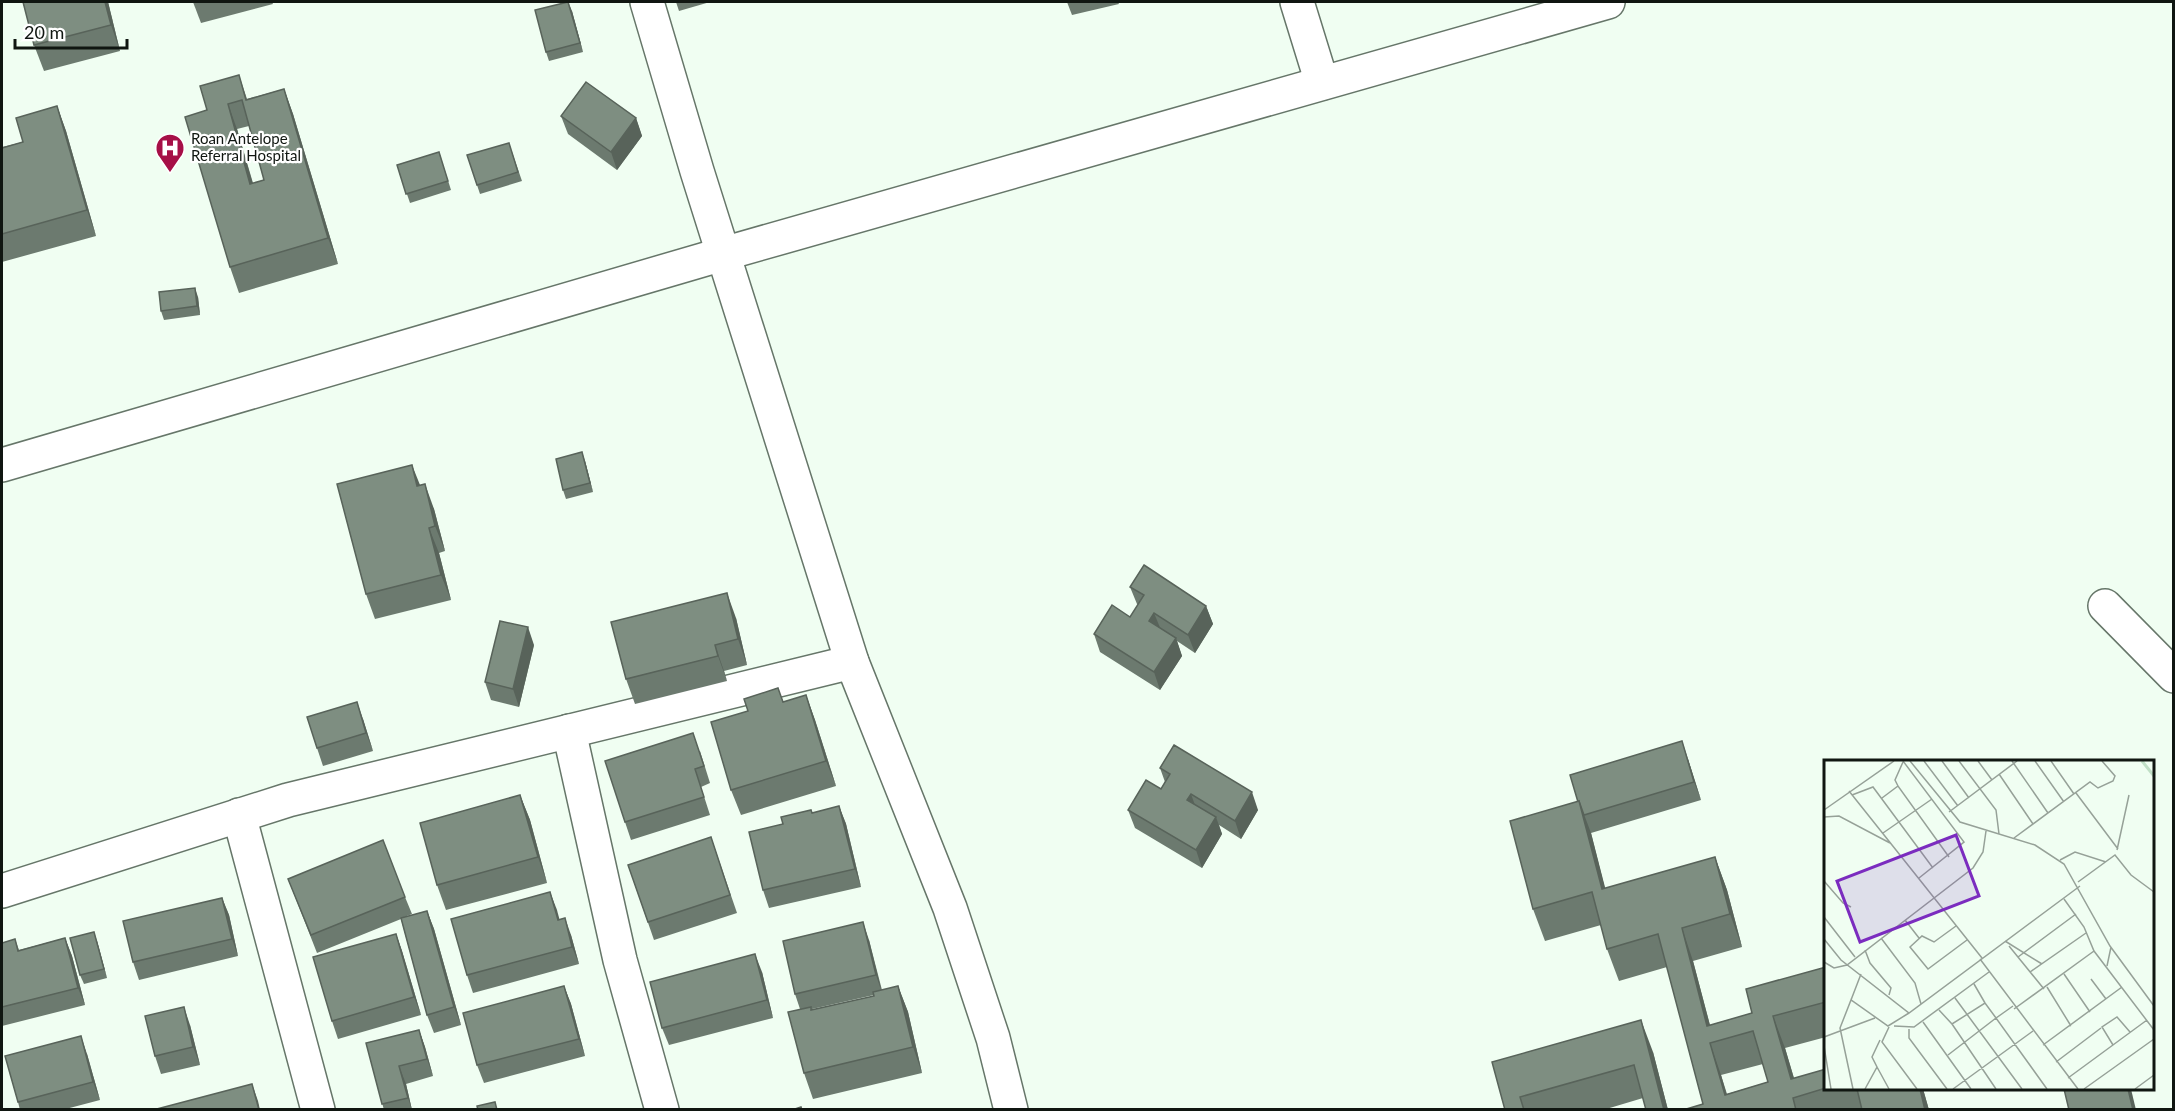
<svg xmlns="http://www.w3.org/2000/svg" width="2175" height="1111" viewBox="0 0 2175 1111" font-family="Lato,sans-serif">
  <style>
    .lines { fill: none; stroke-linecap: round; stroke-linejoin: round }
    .minor-casing { stroke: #667669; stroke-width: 36 }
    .minor { stroke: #fff; stroke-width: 33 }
    .wall { fill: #6c7a6f; fill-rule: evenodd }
    .shaded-wall { fill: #58635a }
    .building { fill: #7e8e81; stroke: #58635a; stroke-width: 1.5; fill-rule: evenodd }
    .labels { text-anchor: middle; stroke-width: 4.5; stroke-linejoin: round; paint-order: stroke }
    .poi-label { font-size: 15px; fill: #101611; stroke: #fff; text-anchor: start }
    .inset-river { fill: none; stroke: #c0dfc6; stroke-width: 3 }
    .inset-road { fill: none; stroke: #96a198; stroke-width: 1.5 }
    .view { fill: #7b2cbf; fill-opacity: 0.15; stroke: #7b2cbf; stroke-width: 3 }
    .inset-edge { fill: none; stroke: #101611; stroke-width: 3 }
  </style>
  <rect width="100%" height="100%" fill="#f0fef2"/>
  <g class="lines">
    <g class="minor-casing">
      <g id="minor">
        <path d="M 647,2 L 697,171 L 852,662 L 950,908 L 993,1038 L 1011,1110"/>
        <path d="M 1297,2 L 1322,83"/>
        <path d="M 2,465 L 723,254 L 1608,2"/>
        <path d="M 2105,606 L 2174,676"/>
        <path d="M 569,731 L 620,960 L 662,1110"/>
        <path d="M 239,815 L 318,1110"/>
        <path d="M 2,891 L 288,800 L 852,662"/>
      </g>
    </g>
    <use href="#minor" class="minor"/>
  </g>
  <g class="wall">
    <path d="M 108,2 L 120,51 L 44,71 L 34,45 Z"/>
    <path d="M 193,2 L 272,2 L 273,4 L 201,23 Z"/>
    <path d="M 676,2 L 710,2 L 679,11 Z"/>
    <path d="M 1067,2 L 1118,2 L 1119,4 L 1072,15 Z"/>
    <path d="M 572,11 L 583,52 L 549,61 L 546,52 Z"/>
    <path d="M 239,75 L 247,99 L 284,89 L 293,114 L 338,264 L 239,293 L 230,267 L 207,110 ZM 249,126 L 264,180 L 253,183 L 237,129 Z"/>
    <path d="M 57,106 L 66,131 L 96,236 L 2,262 L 2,146 L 2,147 L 23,142 Z"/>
    <path d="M 561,116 L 636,118 L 642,136 L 617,170 L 568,134 Z"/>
    <path d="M 439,152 L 451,190 L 410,203 L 397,165 Z"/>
    <path d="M 512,152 L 522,181 L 480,194 L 467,155 Z"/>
    <path d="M 198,297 L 200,315 L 164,320 L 161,311 Z"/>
    <path d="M 585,461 L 593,492 L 566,499 L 563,490 Z"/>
    <path d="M 420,485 L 434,509 L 445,551 L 439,553 L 451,600 L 375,619 L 366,594 Z"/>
    <path d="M 1130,587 L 1206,606 L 1213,624 L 1195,653 L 1177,641 L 1182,656 L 1160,690 L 1100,652 L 1094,634 L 1130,617 L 1138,605 L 1137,604 Z"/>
    <path d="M 736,618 L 747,665 L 724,671 L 727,681 L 635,704 L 626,679 Z"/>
    <path d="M 534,645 L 519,707 L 491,700 L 485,682 Z"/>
    <path d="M 806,695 L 815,720 L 836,786 L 741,815 L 731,790 L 783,702 Z"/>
    <path d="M 363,719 L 373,751 L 323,766 L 317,748 Z"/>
    <path d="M 700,751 L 710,783 L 701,787 L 710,815 L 631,840 L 625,822 Z"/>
    <path d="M 1688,759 L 1701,800 L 1591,833 L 1605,889 L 1715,857 L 1727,890 L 1742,947 L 1693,961 L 1710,1025 L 1752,1013 L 1826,967 L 1826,1037 L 1785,1048 L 1794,1078 L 1826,1089 L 1923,1089 L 1929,1110 L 1683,1110 L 1703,1104 L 1667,967 L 1619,981 L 1607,949 L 1601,925 L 1545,941 L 1533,909 L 1578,802 ZM 1763,1064 L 1768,1082 L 1727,1094 L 1721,1075 Z"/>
    <path d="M 1160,768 L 1258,810 L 1241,839 L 1219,825 L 1222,834 L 1202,868 L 1135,828 L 1128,810 L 1161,789 L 1165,782 Z"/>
    <path d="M 520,795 L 530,820 L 547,883 L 446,910 L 437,885 Z"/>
    <path d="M 839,806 L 846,824 L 861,887 L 769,908 L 763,890 L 783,824 L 812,813 Z"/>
    <path d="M 711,837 L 737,913 L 654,940 L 628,865 Z"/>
    <path d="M 288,879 L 405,897 L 412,914 L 404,917 L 427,911 L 434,929 L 461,1025 L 434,1033 L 427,1015 L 401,919 L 317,953 Z"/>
    <path d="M 550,892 L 559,919 L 571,935 L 579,964 L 473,993 L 467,975 Z"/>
    <path d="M 222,898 L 229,915 L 238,956 L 139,980 L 133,962 Z"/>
    <path d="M 396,934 L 402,951 L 421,1015 L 338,1039 L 332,1021 Z"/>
    <path d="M 65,938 L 72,956 L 85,1005 L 2,1026 L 2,943 L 15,939 L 19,950 Z"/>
    <path d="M 869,940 L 882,990 L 898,986 L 908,1012 L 922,1073 L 813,1099 L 804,1073 L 800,1009 L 795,994 ZM 874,995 L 874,996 L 812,1010 L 812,1009 Z"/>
    <path d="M 97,941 L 107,978 L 84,984 L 80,975 Z"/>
    <path d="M 762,972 L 773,1018 L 669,1045 L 662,1028 Z"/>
    <path d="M 564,986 L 571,1004 L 585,1056 L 484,1083 L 477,1065 Z"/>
    <path d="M 190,1025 L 200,1065 L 161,1074 L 155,1056 Z"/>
    <path d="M 419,1030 L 425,1047 L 433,1076 L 406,1084 L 412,1110 L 384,1110 L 366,1043 Z"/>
    <path d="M 1653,1052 L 1668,1110 L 1646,1110 L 1643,1098 L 1603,1110 L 1505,1110 L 1492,1062 Z"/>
    <path d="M 87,1054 L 100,1100 L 62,1110 L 20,1110 L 18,1102 Z"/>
  </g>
  <g class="shaded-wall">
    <path d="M 105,2 L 108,2 L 120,51 L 111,25 Z"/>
    <path d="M 568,2 L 572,11 L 583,52 L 580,43 Z"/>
    <path d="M 284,89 L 293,114 L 338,264 L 328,238 Z"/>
    <path d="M 228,104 L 237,129 L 260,209 L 250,184 Z"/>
    <path d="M 57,106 L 66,131 L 96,236 L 87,210 Z"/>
    <path d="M 636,118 L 642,136 L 617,170 L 611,152 Z"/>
    <path d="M 195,288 L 198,297 L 200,315 L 197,306 Z"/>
    <path d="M 582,452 L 585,461 L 593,492 L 590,483 Z"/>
    <path d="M 412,465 L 422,490 L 417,486 Z"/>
    <path d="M 425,484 L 434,509 L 445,551 L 435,526 Z"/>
    <path d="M 429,528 L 439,553 L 451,600 L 441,575 Z"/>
    <path d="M 727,593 L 736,618 L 747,665 L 738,639 Z"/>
    <path d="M 1206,606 L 1213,624 L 1195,653 L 1188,635 Z"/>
    <path d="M 1154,613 L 1161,630 L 1149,621 Z"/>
    <path d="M 528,627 L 534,645 L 519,707 L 513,689 Z"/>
    <path d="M 1176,638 L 1182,656 L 1160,690 L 1154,672 Z"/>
    <path d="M 715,645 L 724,671 L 727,681 L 718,656 Z"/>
    <path d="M 806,695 L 815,720 L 836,786 L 826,761 Z"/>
    <path d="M 357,702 L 363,719 L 373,751 L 366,733 Z"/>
    <path d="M 1682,741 L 1688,759 L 1701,800 L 1694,782 Z"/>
    <path d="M 1252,792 L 1258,810 L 1241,839 L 1235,821 Z"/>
    <path d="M 1191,794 L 1197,811 L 1187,800 Z"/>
    <path d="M 520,795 L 530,820 L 547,883 L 538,857 Z"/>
    <path d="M 1579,801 L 1591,833 L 1614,922 L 1602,889 Z"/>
    <path d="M 839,806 L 846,824 L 861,887 L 855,869 Z"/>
    <path d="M 1216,817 L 1222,834 L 1202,868 L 1196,850 Z"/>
    <path d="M 1715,857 L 1727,890 L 1742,947 L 1730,914 Z"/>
    <path d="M 550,892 L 557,910 L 564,937 L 558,920 Z"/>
    <path d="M 222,898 L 229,915 L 238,956 L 232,939 Z"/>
    <path d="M 427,911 L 434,929 L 461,1025 L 454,1007 Z"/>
    <path d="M 565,918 L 571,935 L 579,964 L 572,947 Z"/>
    <path d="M 863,922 L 869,940 L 882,993 L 876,975 Z"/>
    <path d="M 1682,928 L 1693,961 L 1714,1041 L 1707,1026 Z"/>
    <path d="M 94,932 L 97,941 L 107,978 L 104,969 Z"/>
    <path d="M 396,934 L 402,951 L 421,1015 L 414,997 Z"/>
    <path d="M 65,938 L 72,956 L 85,1005 L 78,988 Z"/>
    <path d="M 755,954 L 762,972 L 773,1018 L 767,1000 Z"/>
    <path d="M 564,986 L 571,1004 L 585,1056 L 579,1039 Z"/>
    <path d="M 898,986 L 908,1012 L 922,1073 L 913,1047 Z"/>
    <path d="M 184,1007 L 190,1025 L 200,1065 L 193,1047 Z"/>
    <path d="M 1773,1016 L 1785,1048 L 1799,1096 L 1791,1079 Z"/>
    <path d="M 1641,1020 L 1653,1052 L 1668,1110 L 1664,1110 Z"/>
    <path d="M 419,1030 L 425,1047 L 433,1076 L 427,1059 Z"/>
    <path d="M 81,1036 L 87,1054 L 100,1100 L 93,1082 Z"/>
    <path d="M 1710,1043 L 1721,1075 L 1731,1110 L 1725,1095 Z"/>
    <path d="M 399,1066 L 406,1084 L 412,1110 L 408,1098 Z"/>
    <path d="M 252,1084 L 258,1101 L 260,1110 L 259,1110 Z"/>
    <path d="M 1920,1089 L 1923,1089 L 1929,1110 L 1925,1110 Z"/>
    <path d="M 2128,1089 L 2131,1089 L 2136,1110 L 2133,1110 Z"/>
  </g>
  <g class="building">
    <path d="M 23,2 L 105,2 L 111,25 L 34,45 Z"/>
    <path d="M 568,2 L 580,43 L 546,52 L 535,10 Z"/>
    <path d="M 239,75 L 246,100 L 284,89 L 328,238 L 230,267 L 185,117 L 207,110 L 200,86 ZM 242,100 L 264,180 L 250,184 L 228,104 Z"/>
    <path d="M 586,82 L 636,118 L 611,152 L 561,116 Z"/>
    <path d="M 57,106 L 87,210 L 2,234 L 2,148 L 23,142 L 16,118 Z"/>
    <path d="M 509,143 L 518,172 L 477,185 L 467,155 Z"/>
    <path d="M 439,152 L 448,181 L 406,194 L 397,165 Z"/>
    <path d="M 195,288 L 197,306 L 161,311 L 159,292 Z"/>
    <path d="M 582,452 L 590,483 L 563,490 L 556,459 Z"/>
    <path d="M 412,465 L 417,486 L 425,484 L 435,526 L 429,528 L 441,575 L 366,594 L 337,484 Z"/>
    <path d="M 1144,565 L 1206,606 L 1188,635 L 1154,613 L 1149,621 L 1176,638 L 1154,672 L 1094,634 L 1112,605 L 1130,617 L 1144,595 L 1130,587 Z"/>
    <path d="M 727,593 L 738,639 L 715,645 L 718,656 L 626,679 L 611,622 Z"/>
    <path d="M 500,621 L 528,627 L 513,689 L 485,682 Z"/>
    <path d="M 778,688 L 783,702 L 806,695 L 826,761 L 731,790 L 711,722 L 748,711 L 744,699 Z"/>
    <path d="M 357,702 L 366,733 L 317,748 L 307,717 Z"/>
    <path d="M 693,733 L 704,766 L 695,769 L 704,797 L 625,822 L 605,761 Z"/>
    <path d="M 1682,741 L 1694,782 L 1584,815 L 1579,801 L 1578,802 L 1570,775 Z"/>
    <path d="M 1174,745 L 1252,792 L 1235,821 L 1191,794 L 1187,800 L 1216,817 L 1196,850 L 1128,810 L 1146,780 L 1161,789 L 1170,774 L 1160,768 Z"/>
    <path d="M 520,795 L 538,857 L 437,885 L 420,823 Z"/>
    <path d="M 1579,801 L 1602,889 L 1715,857 L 1730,914 L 1682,928 L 1707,1026 L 1752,1013 L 1746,989 L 1826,967 L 1826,1002 L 1773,1016 L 1791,1079 L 1826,1069 L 1826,1088 L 1793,1098 L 1796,1110 L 1683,1110 L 1703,1104 L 1658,934 L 1607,949 L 1592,892 L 1533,909 L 1510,821 ZM 1753,1031 L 1768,1082 L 1725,1095 L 1710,1043 Z"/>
    <path d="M 839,806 L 855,869 L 763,890 L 749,832 L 783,824 L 781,817 L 811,810 L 812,813 Z"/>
    <path d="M 711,837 L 730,895 L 648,922 L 628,865 Z"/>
    <path d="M 383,840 L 405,897 L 311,935 L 288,879 Z"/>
    <path d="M 550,892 L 558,920 L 565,918 L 572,947 L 467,975 L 451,919 Z"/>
    <path d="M 222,898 L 232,939 L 133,962 L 123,921 Z"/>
    <path d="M 427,911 L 454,1007 L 427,1015 L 401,918 Z"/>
    <path d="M 863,922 L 876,975 L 795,994 L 783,941 Z"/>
    <path d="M 94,932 L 104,969 L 80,975 L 70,938 Z"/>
    <path d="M 396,934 L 414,997 L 332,1021 L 313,957 Z"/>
    <path d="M 65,938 L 78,988 L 2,1007 L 2,943 L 15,939 L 18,951 Z"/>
    <path d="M 755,954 L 767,1000 L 662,1028 L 650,982 Z"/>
    <path d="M 564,986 L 579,1039 L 477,1065 L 463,1013 Z"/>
    <path d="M 898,986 L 913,1047 L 804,1073 L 788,1012 L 811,1007 L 811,1010 L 874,996 L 873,992 Z"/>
    <path d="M 184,1007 L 193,1047 L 155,1056 L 145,1016 Z"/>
    <path d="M 1641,1020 L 1664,1110 L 1646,1110 L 1634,1065 L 1520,1097 L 1524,1110 L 1505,1110 L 1492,1062 Z"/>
    <path d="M 419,1030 L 427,1059 L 399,1066 L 408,1098 L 382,1104 L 366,1043 Z"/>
    <path d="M 81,1036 L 93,1082 L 18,1102 L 5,1056 Z"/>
    <path d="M 252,1084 L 259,1110 L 153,1110 Z"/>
    <path d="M 1857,1089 L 1920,1089 L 1925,1110 L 1862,1110 Z"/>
    <path d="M 2064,1089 L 2128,1089 L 2133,1110 L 2069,1110 Z"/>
    <path d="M 495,1102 L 497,1110 L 478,1110 L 477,1106 Z"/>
    <path d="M 801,1107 L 802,1110 L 792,1110 Z"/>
  </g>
  <defs>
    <g id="hospital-pin" transform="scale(1.5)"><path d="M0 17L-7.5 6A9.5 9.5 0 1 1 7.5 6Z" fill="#a60f47" stroke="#fff"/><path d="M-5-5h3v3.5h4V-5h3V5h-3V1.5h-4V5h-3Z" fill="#fff"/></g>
  </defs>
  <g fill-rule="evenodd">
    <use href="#hospital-pin" x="170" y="148"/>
  </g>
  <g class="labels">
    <g class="poi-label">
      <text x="191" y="144">Roan Antelope<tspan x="191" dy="17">Referral Hospital</tspan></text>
    </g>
  </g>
  <g transform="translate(1824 760)">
    <rect width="330" height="330" fill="#f0fef2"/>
    <path class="inset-river" d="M 318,1 L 330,16"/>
    <path class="inset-road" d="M 79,1 L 140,82 L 95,118M 86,1 L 136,62 L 211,85 L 240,104 L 286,186 L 330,246M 100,1 L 134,46M 118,1 L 145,38M 135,1 L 172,50 L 175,74M 154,1 L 168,20M 188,1 L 224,53M 211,1 L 240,42M 227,1 L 250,34M 175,14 L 209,64M 74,26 L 71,20 L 79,2M 25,31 L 158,198M 252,33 L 294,89M 28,35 L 49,27 L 109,108M 58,38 L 74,26 L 125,97M 0,50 L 70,1M 125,52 L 193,1M 0,57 L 15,56 L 66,83M 59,73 L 108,39M 190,78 L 266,22 L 274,28 L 289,21 L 291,16 L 278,1M 293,90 L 305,35M 236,100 L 251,92 L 282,102M 0,121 L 19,143 L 27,147M 254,122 L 291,95 L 307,115 L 330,132M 240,139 L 260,167 L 270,191 L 330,270M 0,157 L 31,197M 81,160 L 95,178M 132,166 L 110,182 L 98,176 L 86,187 L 104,209 L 143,180M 57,178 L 91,223 L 97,244M 0,179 L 17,200 L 85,253 L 256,126M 181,181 L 218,204M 185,186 L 220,229M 41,190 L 46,203 L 67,228 L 65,235M 194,197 L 252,154M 156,199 L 254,329M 0,202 L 10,208 L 23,205 L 149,108 L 159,92 L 162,71M 283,206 L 287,187M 206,212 L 262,173M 240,214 L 266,252M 267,219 L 282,239M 150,224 L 161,243M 223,227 L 247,266M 131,238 L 198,329M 27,240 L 37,214M 190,249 L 270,191M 115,250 L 128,264 L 161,243 L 172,258 L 189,246M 99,262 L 147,329M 128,264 L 172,329M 70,266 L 90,267 L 165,212M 65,267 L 58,282 L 93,329M 85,269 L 85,278 L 123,329M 0,277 L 51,258M 219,285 L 298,227M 289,285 L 278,267 L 293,257 L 306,272M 0,286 L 7,329M 124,295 L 172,258 L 223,329M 232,302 L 277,268M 53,307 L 65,329M 244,318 L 323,260M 29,329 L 16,268 L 27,240 L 64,266 L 85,253M 41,329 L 53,307 L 48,297 L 56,280M 129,329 L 209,271M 260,329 L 330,279M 311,329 L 330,315"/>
    <path class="view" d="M 132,75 L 155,136 L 36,182 L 13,121 Z"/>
    <rect width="330" height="330" class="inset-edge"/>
  </g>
  <rect width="2175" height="1111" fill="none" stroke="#101611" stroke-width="6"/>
  <path d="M15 39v9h112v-9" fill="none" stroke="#101611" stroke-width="3"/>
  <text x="24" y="39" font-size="18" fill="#101611" stroke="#ffffff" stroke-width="4.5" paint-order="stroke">20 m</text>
</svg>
